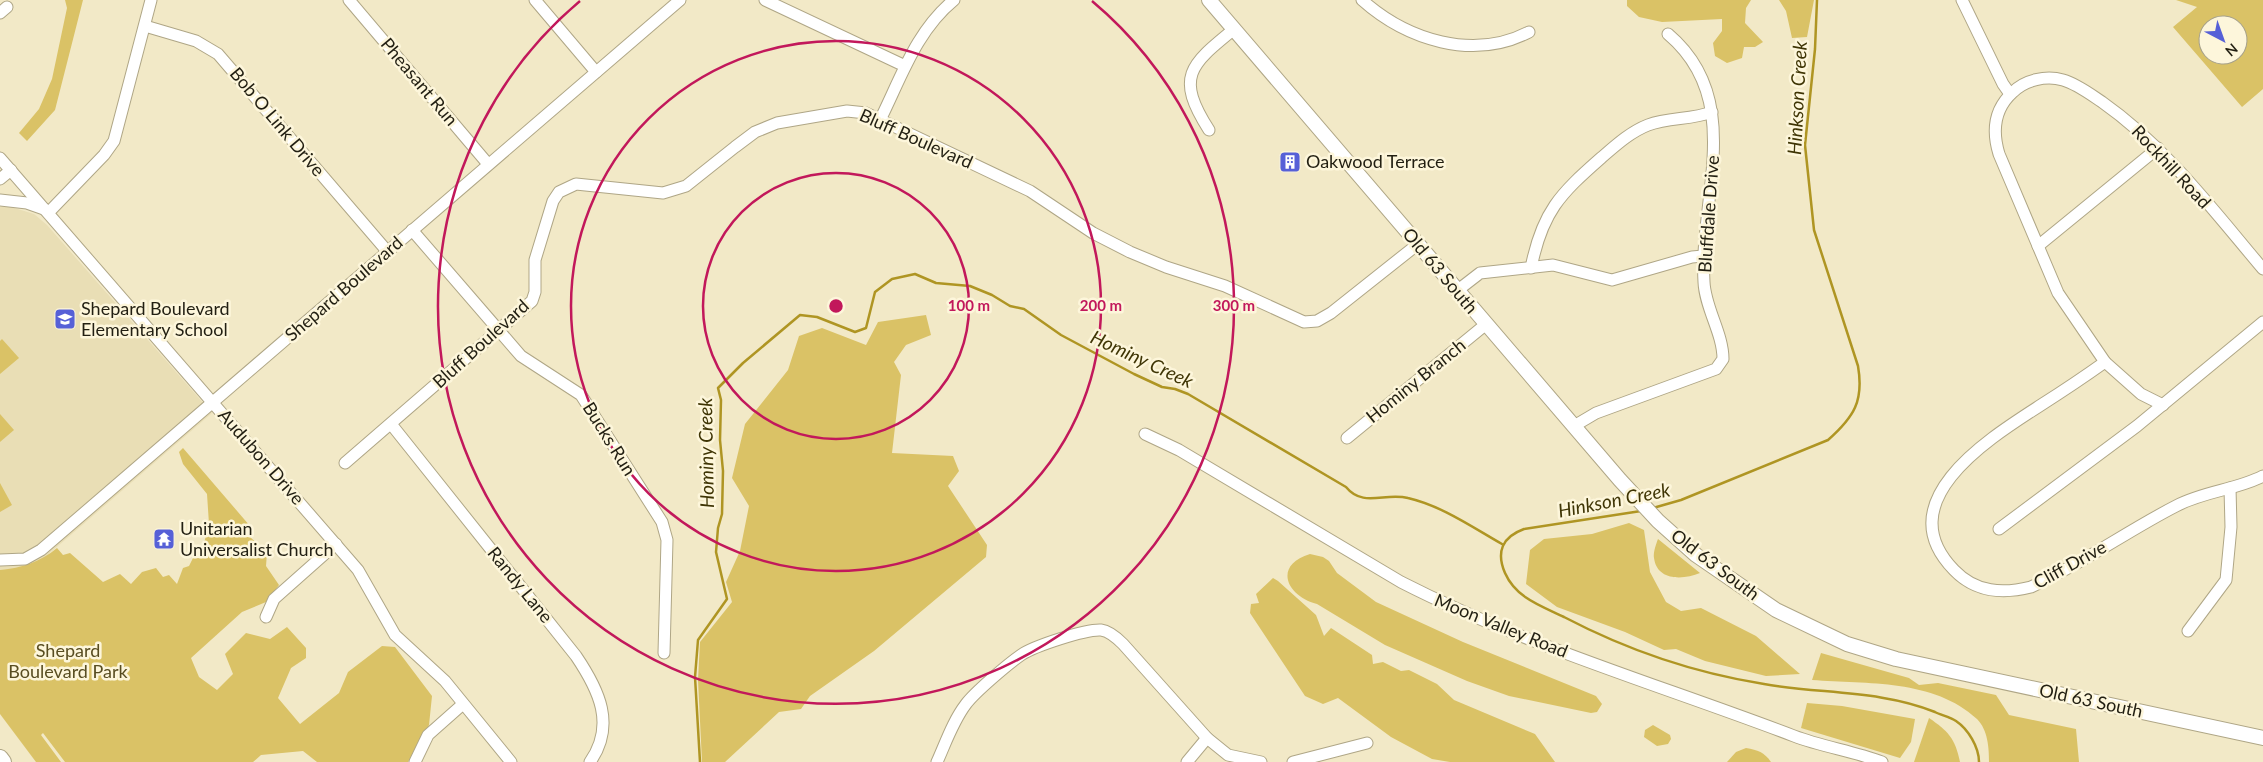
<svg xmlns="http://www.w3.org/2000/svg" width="2263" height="762" viewBox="0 0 2263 762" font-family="Lato,sans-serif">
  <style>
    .built { fill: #e9deb5 }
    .green { fill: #dac266; fill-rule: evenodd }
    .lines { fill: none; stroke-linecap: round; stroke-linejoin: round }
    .stream { stroke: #af9523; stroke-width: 2.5 }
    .minor-casing { stroke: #afa686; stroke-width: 13 }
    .major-casing { stroke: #afa686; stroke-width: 16 }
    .highway-casing { stroke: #afa686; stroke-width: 18 }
    .minor { stroke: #fff; stroke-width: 11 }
    .major { stroke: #fff; stroke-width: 14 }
    .highway { stroke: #fff; stroke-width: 16 }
    .ring { fill: none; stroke: #c2185b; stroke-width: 2.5 }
    .labels { text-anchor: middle; stroke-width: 5; stroke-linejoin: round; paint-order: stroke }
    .street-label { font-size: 18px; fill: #221f12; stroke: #fdf6db }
    .poi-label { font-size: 18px; fill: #221f12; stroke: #fdf6db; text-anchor: start }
    .park-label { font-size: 18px; fill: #584d21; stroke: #fdf6db }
    .water-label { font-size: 19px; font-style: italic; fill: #3f3505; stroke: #fdf6db }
    .centre { fill: #c2185b; stroke: #fdf6db; stroke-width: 2.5 }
    .ring-label { font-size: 15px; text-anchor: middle; font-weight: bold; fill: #c2185b; stroke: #fdf6db; stroke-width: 5; stroke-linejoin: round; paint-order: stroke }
  </style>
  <rect width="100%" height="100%" fill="#f2e9c7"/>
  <path class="built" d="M 8,206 L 34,214 L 47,225 L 212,413 L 44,558 L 18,568 L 0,570 L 0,207 Z"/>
  <g class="green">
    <path d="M 65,0 L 83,0 L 55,110 L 27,141 L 19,133 L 39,109 L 52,79 L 67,8 Z"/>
    <path d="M 1627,0 L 1751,0 L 1746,8 L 1745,23 L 1763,42 L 1755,47 L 1744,47 L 1742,58 L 1727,63 L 1715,56 L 1713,43 L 1722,31 L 1722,19 L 1662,22 L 1639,17 L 1627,6 Z"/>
    <path d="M 1779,0 L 1814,0 L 1807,37 L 1792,38 L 1786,11 Z"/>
    <path d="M 2176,0 L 2263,0 L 2263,89 L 2242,107 L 2173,27 L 2197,7 ZM 2208,25 L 2238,25 L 2238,55 L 2208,55 Z"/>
    <path d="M 926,315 L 931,335 L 906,345 L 894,362 L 901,375 L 892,453 L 953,456 L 959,471 L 948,486 L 987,545 L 986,557 L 874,651 L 810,696 L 801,709 L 779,712 L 725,762 L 702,762 L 698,680 L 700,642 L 732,602 L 726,582 L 740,551 L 749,506 L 732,478 L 745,424 L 788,370 L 799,336 L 822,328 L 866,345 L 878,322 Z"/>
    <path d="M 2,339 L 19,358 L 0,374 L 0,341 Z"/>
    <path d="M 0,414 L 14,430 L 0,442 Z"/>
    <path d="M 183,448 L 250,526 L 249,536 L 267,553 L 266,566 L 279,585 L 266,602 L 242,612 L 191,658 L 199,677 L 217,690 L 233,674 L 225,654 L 246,633 L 270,639 L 287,627 L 306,648 L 306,658 L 291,668 L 278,698 L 300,724 L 339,693 L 348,672 L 382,646 L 395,647 L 432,696 L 429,725 L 408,762 L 317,762 L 303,751 L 261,755 L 253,762 L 65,762 L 43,733 L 41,735 L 61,762 L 36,762 L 0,714 L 0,570 C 22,568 40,562 57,548 L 63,555 L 70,553 L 103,582 L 120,574 L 131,584 L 142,572 L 156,568 L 163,577 L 169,575 L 177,584 L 183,568 L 189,566 L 195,554 L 203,547 L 209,524 L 207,494 L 183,464 L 179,452 Z"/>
    <path d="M 0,483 L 12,505 L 0,512 Z"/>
    <path d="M 1629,523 L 1644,530 L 1650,572 L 1666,602 L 1681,611 L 1701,608 L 1756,636 L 1800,674 L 1766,676 L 1705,661 L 1676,649 L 1664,650 L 1625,632 L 1557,607 L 1526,584 L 1530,550 L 1544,539 L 1592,534 Z"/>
    <path d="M 1658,539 L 1700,573 C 1683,580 1657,581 1654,558 C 1653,553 1656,544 1658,539 Z"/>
    <path d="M 1310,554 L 1323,557 L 1329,561 L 1337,573 L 1376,602 L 1463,642 L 1596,696 L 1602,704 L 1597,712 L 1591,713 L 1509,696 L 1467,681 L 1385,645 L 1317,604 C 1286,596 1273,565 1310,554 Z"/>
    <path d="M 1273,578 L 1278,581 L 1316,615 L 1324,636 L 1331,628 L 1372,655 L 1373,664 L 1383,662 L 1401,671 L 1409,670 L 1437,684 L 1454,700 L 1535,734 L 1555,762 L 1450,762 L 1432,759 L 1391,737 L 1338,698 L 1323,704 L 1305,696 L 1250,613 L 1251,604 L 1259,603 L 1256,594 Z"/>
    <path d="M 1821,653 L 1909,678 L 1919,685 L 1938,683 L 1996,695 L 2009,715 L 2076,729 L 2079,762 L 1989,762 C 1989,748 1988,730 1977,719 C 1934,679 1867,684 1812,680 Z"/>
    <path d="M 1807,703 L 1842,706 L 1915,719 L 1911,742 L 1900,758 L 1801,728 Z"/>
    <path d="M 1929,718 C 1948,731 1955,738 1960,762 L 1914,762 Z"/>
    <path d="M 1653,725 L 1670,735 L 1671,739 L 1668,744 L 1657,746 L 1644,737 L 1645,730 Z"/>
    <path d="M 1746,748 C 1758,750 1764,752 1771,762 L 1727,762 L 1736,752 Z"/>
  </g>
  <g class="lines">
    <g class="stream">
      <path d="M 1653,508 L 1681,500 L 1828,440 C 1854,417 1864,401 1858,366 L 1814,230 L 1805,145 L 1815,49 L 1817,0"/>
      <path d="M 1641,511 L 1524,529 C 1502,537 1496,552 1505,573 C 1516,598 1541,606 1564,617 C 1625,649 1695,673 1764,684 C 1820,694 1881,690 1935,712 C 1941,715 1950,717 1956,721 C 1968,729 1979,747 1979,762"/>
      <path d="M 700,762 L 695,677 L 698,640 L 727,599 L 716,552 L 718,528 L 722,514 L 723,471 L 720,440 L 721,400 L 718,388 L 743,363 L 800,315 L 817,317 L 855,332 L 866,328 L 875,292 L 892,279 L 915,274 L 936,283 L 970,286 L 992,295 L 1010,306 L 1024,309 L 1061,335 L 1134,374 L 1162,387 L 1175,389 L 1188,394 L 1346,487 C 1363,508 1385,492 1408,498 C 1442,506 1472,527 1502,544"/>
    </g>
    <g class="minor-casing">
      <g id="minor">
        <path d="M 349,0 L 488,164"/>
        <path d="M 535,0 L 596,72"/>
        <path d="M 765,0 L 905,66"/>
        <path d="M 1362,0 C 1407,40 1473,61 1529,32"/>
        <path d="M 1962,0 L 2003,84 L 2010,94"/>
        <path d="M 0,13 L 7,7"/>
        <path d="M 145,26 L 196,41 L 218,54 L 387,251"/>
        <path d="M 880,120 C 901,78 916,31 954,0"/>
        <path d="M 1209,130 C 1175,77 1190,65 1233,30"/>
        <path d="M 0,158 L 358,570 L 395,635 L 445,681 L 511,762"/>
        <path d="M 0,179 L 11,170"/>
        <path d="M 0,200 L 27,203 L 44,209"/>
        <path d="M 49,212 L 104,155 L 114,141 L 151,0"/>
        <path d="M 412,230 L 521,356 L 581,395 L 662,522 L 667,540 L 664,653"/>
        <path d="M 2038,246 L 2158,148"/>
        <path d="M 1531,268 C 1542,212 1560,194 1601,158 C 1615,146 1630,132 1648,125 C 1669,117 1691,120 1712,112"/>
        <path d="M 1458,290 L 1480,273 L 1553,265 L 1612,280 L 1692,257 L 1703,256"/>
        <path d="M 2105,362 L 2058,293 L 1999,154 C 1992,131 1994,109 2013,92 C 2025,80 2046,75 2063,80 C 2077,84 2090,94 2102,102 C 2166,147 2213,210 2263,269"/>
        <path d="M 2163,405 L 2141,394 L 2105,362 C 2084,377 2063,391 2041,405 C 1990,438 1887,501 1954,570 C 1976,593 2003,594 2031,587 C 2082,564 2127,531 2176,506 C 2204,491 2236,490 2263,476"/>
        <path d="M 391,424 L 576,656 C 599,690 616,725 590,762"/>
        <path d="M 1574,426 L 1596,413 L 1716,369 L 1723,359 C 1723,333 1705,308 1704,282 C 1699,197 1746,100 1668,34"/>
        <path d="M 1145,434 L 1179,450 L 1401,582 C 1526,646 1663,686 1794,736 C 1823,747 1853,751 1882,762"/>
        <path d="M 1347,438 L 1485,325"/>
        <path d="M 345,463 L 532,301 L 535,292 L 535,260 L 553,201 L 559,192 L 576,184 L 663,193 L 686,186 L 735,147 L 755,132 L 777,123 L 847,111 L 866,113 L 1030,191 L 1093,233 L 1130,252 L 1166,267 L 1225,286 L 1304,322 L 1317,321 L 1331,313 L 1418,244"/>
        <path d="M 1999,529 L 2137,426 L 2263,322"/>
        <path d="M 0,560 L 25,559 L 41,550 L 680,0"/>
        <path d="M 266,617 L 274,599 L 336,544"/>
        <path d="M 2188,631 L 2226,580 L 2231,527 L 2230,488"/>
        <path d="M 415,762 L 428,735 L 463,704"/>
        <path d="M 937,762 C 946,742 953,721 966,704 C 975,692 1008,664 1021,655 C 1034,646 1086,629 1101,630 C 1109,631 1117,638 1123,644 L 1207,738"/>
        <path d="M 1187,762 L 1207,738 L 1228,755 L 1261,762"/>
        <path d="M 1293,762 L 1367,743"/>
      </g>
    </g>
    <g class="major-casing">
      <path id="major" d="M 1209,0 L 1620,480 L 1658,521 L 1696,555 L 1776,610 L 1847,644 L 1896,659 L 2263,738"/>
    </g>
    <g class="highway-casing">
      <path id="highway" d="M 0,758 L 3,762"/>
    </g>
    <use href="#minor" class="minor"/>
    <use href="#major" class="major"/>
    <use href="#highway" class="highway"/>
  </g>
  <g class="ring">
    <circle cx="836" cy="306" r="133"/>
    <circle cx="836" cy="306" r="265"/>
    <path d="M1092 1A398 398 0 1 1 580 1"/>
  </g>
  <defs>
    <g id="building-square" transform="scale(1.125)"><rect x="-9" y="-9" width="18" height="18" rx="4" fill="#5660d7" stroke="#fdf6db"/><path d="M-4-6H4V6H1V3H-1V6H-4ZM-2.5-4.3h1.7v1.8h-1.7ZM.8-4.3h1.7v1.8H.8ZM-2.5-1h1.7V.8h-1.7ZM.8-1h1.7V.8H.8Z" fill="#fff"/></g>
    <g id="school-square" transform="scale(1.125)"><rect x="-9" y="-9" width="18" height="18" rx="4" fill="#5660d7" stroke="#fdf6db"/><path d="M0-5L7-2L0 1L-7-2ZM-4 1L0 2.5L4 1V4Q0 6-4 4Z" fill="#fff"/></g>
    <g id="temple-square" transform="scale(1.125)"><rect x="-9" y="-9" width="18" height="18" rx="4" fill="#5660d7" stroke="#fdf6db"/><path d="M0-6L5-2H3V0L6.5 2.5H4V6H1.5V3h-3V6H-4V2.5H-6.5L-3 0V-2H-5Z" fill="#fff"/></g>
  </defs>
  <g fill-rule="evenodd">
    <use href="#building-square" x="1290" y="162"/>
    <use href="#school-square" x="65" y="319"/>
    <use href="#temple-square" x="164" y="539"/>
  </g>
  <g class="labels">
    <g class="street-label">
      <text transform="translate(419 82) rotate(50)" y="6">Pheasant Run</text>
      <text transform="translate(277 122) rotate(50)" y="6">Bob O Link Drive</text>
      <text transform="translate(916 139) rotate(24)" y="6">Bluff Boulevard</text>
      <text transform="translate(2171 167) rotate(47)" y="6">Rockhill Road</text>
      <text transform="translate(1709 214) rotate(-86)" y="6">Bluffdale Drive</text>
      <text transform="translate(1440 271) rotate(50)" y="6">Old 63 South</text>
      <text transform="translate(344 289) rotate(-41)" y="6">Shepard Boulevard</text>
      <text transform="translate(481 344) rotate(-42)" y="6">Bluff Boulevard</text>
      <text transform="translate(1416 381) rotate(-39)" y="6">Hominy Branch</text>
      <text transform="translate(609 439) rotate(58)" y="6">Bucks Run</text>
      <text transform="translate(261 457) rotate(49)" y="6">Audubon Drive</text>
      <text transform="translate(1715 565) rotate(37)" y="6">Old 63 South</text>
      <text transform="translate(2070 565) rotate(-29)" y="6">Cliff Drive</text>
      <text transform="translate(520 585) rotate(51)" y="6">Randy Lane</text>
      <text transform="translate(1501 626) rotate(22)" y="6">Moon Valley Road</text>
      <text transform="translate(2091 701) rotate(12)" y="6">Old 63 South</text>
    </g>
    <g class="poi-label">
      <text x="1306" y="168">Oakwood Terrace</text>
      <text x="81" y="315">Shepard Boulevard<tspan x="81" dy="21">Elementary School</tspan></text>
      <text x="180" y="535">Unitarian<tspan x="180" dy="21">Universalist Church</tspan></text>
    </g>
    <g class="park-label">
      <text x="68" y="657">Shepard<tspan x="68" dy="21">Boulevard Park</tspan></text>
    </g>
    <g class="water-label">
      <text transform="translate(1797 98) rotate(-87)" y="7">Hinkson Creek</text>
      <text transform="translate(1142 359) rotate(25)" y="7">Hominy Creek</text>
      <text transform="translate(706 453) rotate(-91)" y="7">Hominy Creek</text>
      <text transform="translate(1614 500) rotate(-11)" y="7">Hinkson Creek</text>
    </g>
  </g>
  <circle cx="836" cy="306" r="8" class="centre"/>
  <g class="ring-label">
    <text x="969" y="311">100 m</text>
    <text x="1101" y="311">200 m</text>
    <text x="1234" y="311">300 m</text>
  </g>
  <g transform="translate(2223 40) rotate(139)"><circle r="24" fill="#fdf6db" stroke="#a5a08b"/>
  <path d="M0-4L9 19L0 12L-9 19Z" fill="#5660d7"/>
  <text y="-8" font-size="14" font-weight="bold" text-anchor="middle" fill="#221f12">N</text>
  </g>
</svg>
